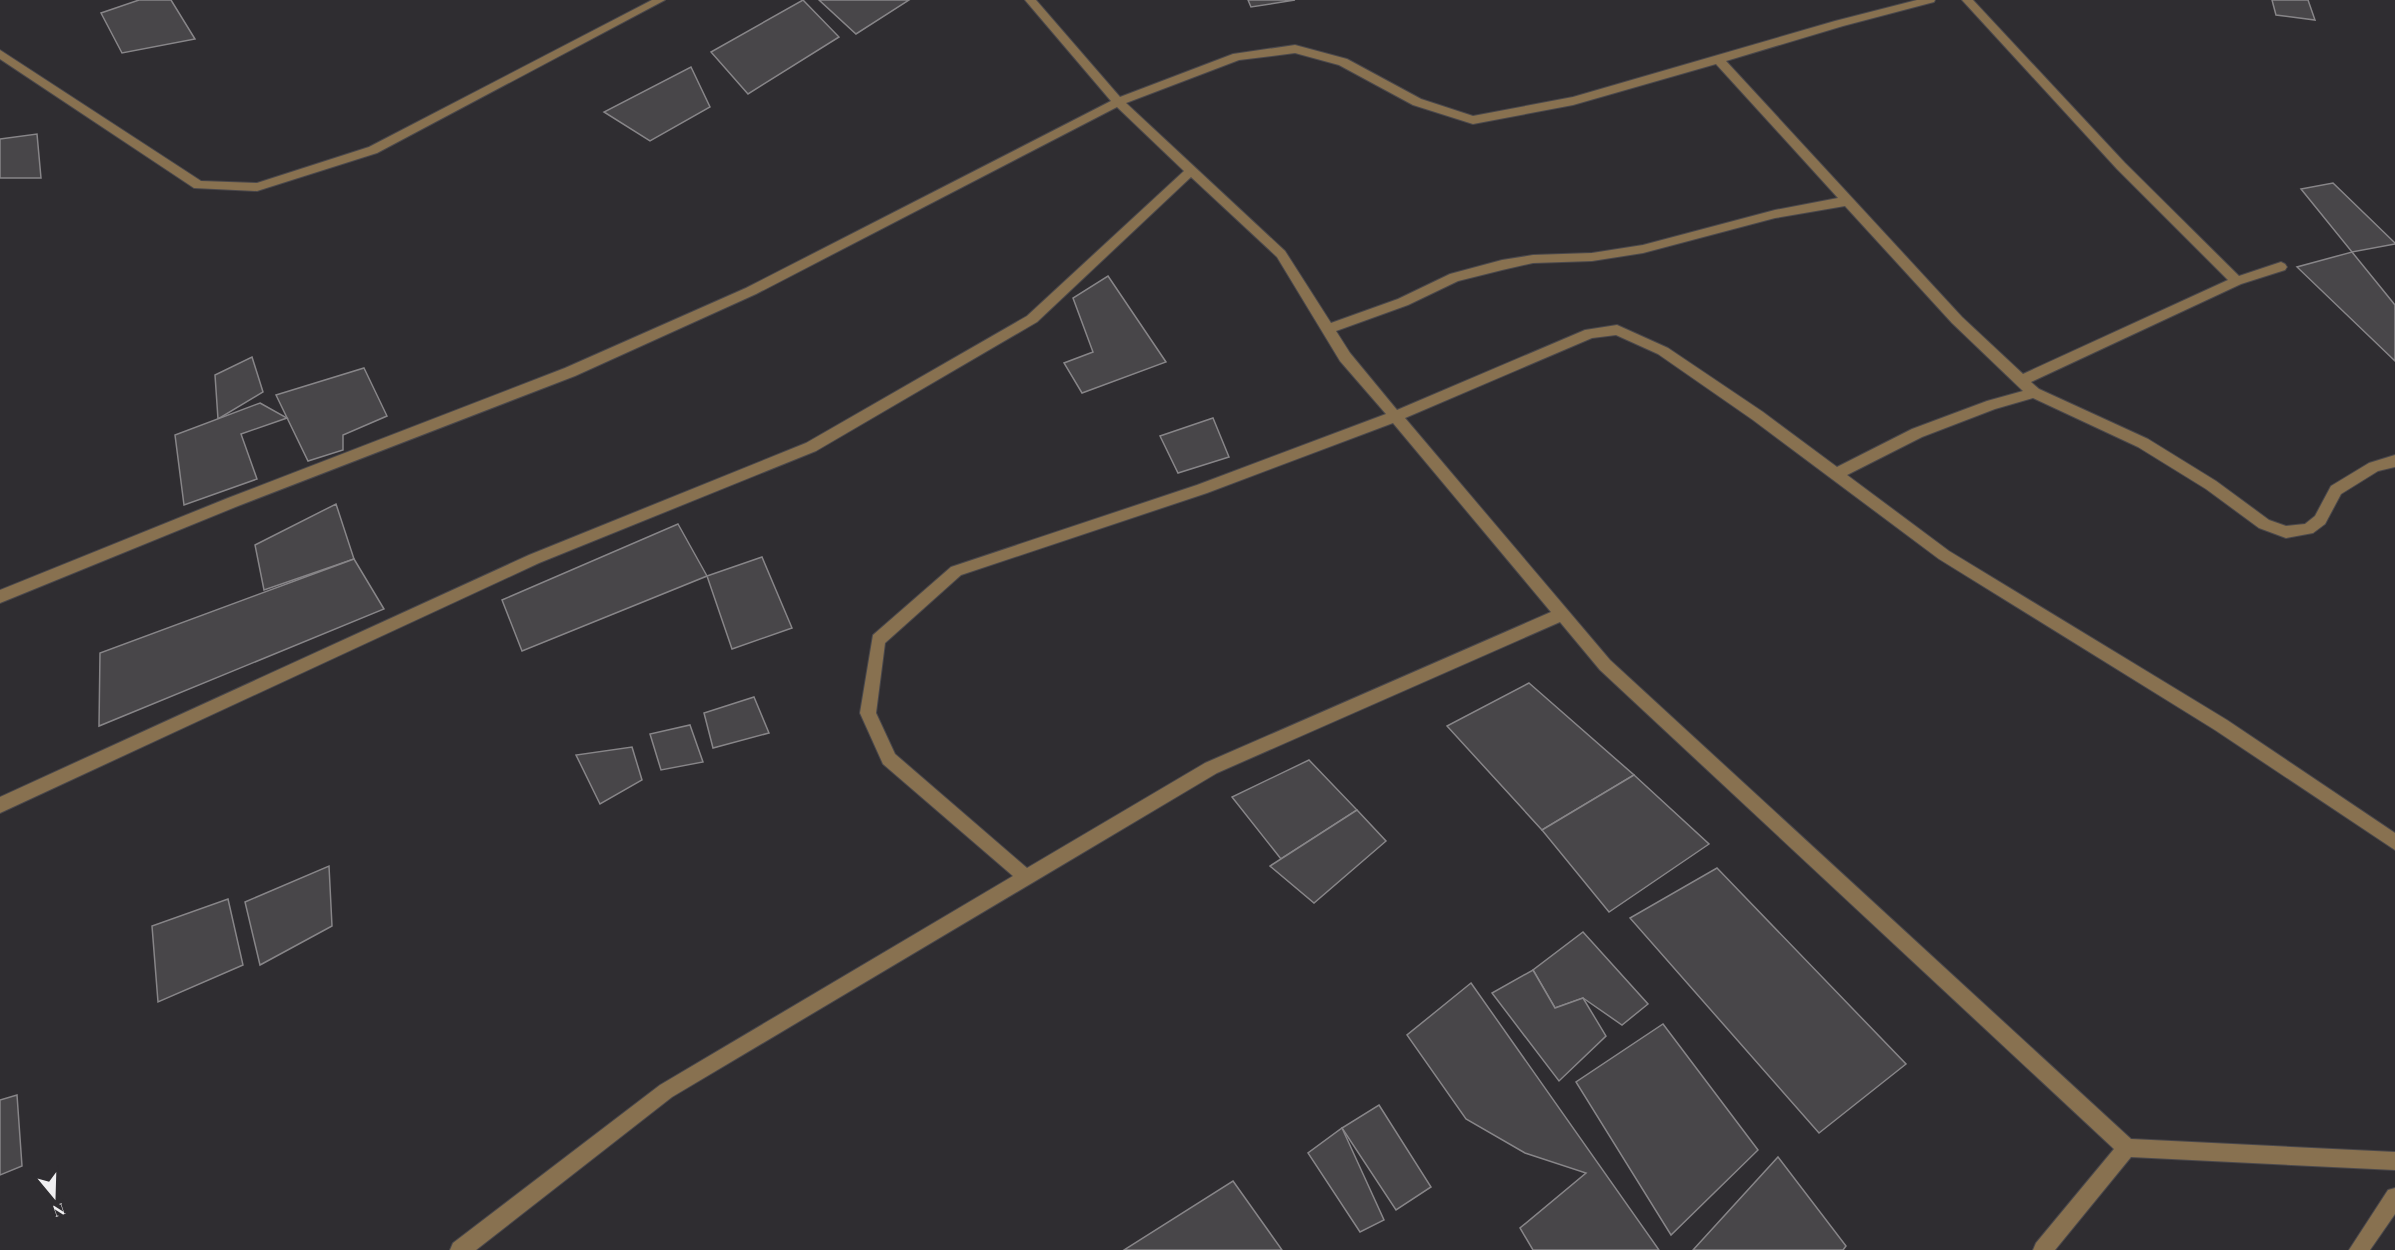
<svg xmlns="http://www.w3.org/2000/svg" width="2395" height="1250" viewBox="0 0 2395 1250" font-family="'Playfair Display',serif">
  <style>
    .building { fill: #484649; stroke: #878588; stroke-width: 1.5 }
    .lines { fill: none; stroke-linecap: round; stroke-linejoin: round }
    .minor-casing { stroke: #4a484c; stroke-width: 2 }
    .minor { fill: #887150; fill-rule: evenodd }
  </style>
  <rect width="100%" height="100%" fill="#2f2d31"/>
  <g class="building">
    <path d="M 139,0 L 171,0 L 195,39 L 122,53 L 101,13 Z"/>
    <path d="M 803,0 L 839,37 L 748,94 L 711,52 Z"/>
    <path d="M 819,0 L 909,0 L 856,34 Z"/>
    <path d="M 1248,0 L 1295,0 L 1251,7 Z"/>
    <path d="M 2272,0 L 2308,0 L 2315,20 L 2276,15 Z"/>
    <path d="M 691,67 L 710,107 L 650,141 L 604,112 Z"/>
    <path d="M 37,134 L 41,178 L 0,178 L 0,139 Z"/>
    <path d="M 2333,183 L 2395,243 L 2395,244 L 2352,252 L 2301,189 Z"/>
    <path d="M 2352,252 L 2395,305 L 2395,361 L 2297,267 Z"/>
    <path d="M 1108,276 L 1166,362 L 1082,393 L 1064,363 L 1093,352 L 1073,298 Z"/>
    <path d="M 252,357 L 263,392 L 218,419 L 215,375 Z"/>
    <path d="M 364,368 L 387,416 L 343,435 L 343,450 L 308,461 L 276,395 Z"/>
    <path d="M 260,403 L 287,418 L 241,434 L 257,479 L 184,505 L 175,435 Z"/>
    <path d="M 1213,418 L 1229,457 L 1178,473 L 1160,436 Z"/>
    <path d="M 336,504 L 354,559 L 264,590 L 255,545 Z"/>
    <path d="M 678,524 L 707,576 L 522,651 L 502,600 Z"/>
    <path d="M 762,557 L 792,628 L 732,649 L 707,576 Z"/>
    <path d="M 354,559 L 384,609 L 99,726 L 100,653 Z"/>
    <path d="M 1529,683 L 1634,775 L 1542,830 L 1447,726 Z"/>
    <path d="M 754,697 L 769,733 L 713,748 L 704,713 Z"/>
    <path d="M 690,725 L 703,762 L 661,770 L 650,734 Z"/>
    <path d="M 632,747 L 642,780 L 600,804 L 576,755 Z"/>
    <path d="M 1309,760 L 1357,810 L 1281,859 L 1232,797 Z"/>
    <path d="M 1634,775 L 1709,844 L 1609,912 L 1542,830 Z"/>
    <path d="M 1357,810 L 1386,841 L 1314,903 L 1270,866 Z"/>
    <path d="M 329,866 L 332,926 L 260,965 L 245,902 Z"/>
    <path d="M 1717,868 L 1906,1064 L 1819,1133 L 1630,918 Z"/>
    <path d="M 228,899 L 243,965 L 158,1002 L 152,926 Z"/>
    <path d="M 1583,932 L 1648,1004 L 1622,1025 L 1583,998 L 1555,1008 L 1533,970 Z"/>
    <path d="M 1533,970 L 1555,1008 L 1583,998 L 1606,1036 L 1559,1081 L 1492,993 Z"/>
    <path d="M 1471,983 L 1659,1250 L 1533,1250 L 1520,1228 L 1586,1173 L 1525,1153 L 1466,1119 L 1407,1035 Z"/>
    <path d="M 1663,1024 L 1758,1150 L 1671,1235 L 1576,1082 Z"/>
    <path d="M 17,1095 L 22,1166 L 0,1175 L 0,1100 Z"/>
    <path d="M 1379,1105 L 1431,1187 L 1396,1210 L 1342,1128 Z"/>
    <path d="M 1342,1128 L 1384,1220 L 1360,1232 L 1308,1153 Z"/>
    <path d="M 1778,1157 L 1846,1246 L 1843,1250 L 1693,1250 Z"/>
    <path d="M 1233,1181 L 1282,1250 L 1124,1250 Z"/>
  </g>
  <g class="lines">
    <g class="minor-casing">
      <g id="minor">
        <path d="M 652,0 L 665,0 L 377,153 L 257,191 L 194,188 L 0,59 L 0,50 L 201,181 L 257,183 L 369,147 Z"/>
        <path d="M 1025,0 L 1036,0 L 1120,97 L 1233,54 L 1295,45 L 1347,59 L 1421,99 L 1473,116 L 1573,97 L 1835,21 L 1917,0 L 1935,0 L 1934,2 L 1843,26 L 1726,61 L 1962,317 L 2023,374 L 2228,280 L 2117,169 L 1962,0 L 1973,0 L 2125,163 L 2239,276 L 2281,262 L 2285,264 L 2287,267 L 2285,270 L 2241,284 L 2031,382 L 2039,389 L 2148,439 L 2216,481 L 2269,520 L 2286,526 L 2305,524 L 2315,516 L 2331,486 L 2369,463 L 2395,455 L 2395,467 L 2378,471 L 2341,494 L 2325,524 L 2313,533 L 2286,538 L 2259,528 L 2206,489 L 2138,447 L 2033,398 L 1995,409 L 1922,437 L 1847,475 L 1949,551 L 2227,720 L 2395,833 L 2395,850 L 2215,730 L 1939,559 L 1753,420 L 1658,354 L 1616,335 L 1592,338 L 1405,418 L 1610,660 L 2131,1139 L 2395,1152 L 2395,1170 L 2131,1157 L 2055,1250 L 2033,1250 L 2036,1243 L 2114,1149 L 1600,670 L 1560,622 L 1217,773 L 672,1097 L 476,1250 L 450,1250 L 453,1243 L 660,1085 L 1013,876 L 883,764 L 860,713 L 873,635 L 951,567 L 1197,485 L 1386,414 L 1340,361 L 1277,257 L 1191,177 L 1037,322 L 816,451 L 539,563 L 0,813 L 0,797 L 529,555 L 806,443 L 1027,316 L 1184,171 L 1117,107 L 756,294 L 575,376 L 238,506 L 0,603 L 0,590 L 228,498 L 565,368 L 746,288 L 1111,101 ZM 1295,53 L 1339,65 L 1413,105 L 1473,124 L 1573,105 L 1716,64 L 1838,198 L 1775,210 L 1643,245 L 1592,253 L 1533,255 L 1502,260 L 1450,274 L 1398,299 L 1331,323 L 1285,251 L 1126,103 L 1239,60 ZM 1845,206 L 1952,323 L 2023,391 L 1987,401 L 1912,429 L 1837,467 L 1763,412 L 1668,348 L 1617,325 L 1585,330 L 1397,410 L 1350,353 L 1336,331 L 1408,305 L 1458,281 L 1502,270 L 1533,263 L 1592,261 L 1643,253 L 1775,218 ZM 1393,423 L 1551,612 L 1205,763 L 1027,868 L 895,754 L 876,713 L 885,643 L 961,575 L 1207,493 Z"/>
        <path d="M 2395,1188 L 2395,1214 L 2370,1250 L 2349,1250 L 2388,1190 Z"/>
      </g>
    </g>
    <use href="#minor" class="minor"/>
  </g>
  <g transform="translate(54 1196) rotate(161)" stroke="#2f2d31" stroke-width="4.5" paint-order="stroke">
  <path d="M0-4.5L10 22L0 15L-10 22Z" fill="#f0eff1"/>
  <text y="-9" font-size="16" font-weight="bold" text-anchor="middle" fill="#f0eff1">N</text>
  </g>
</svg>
